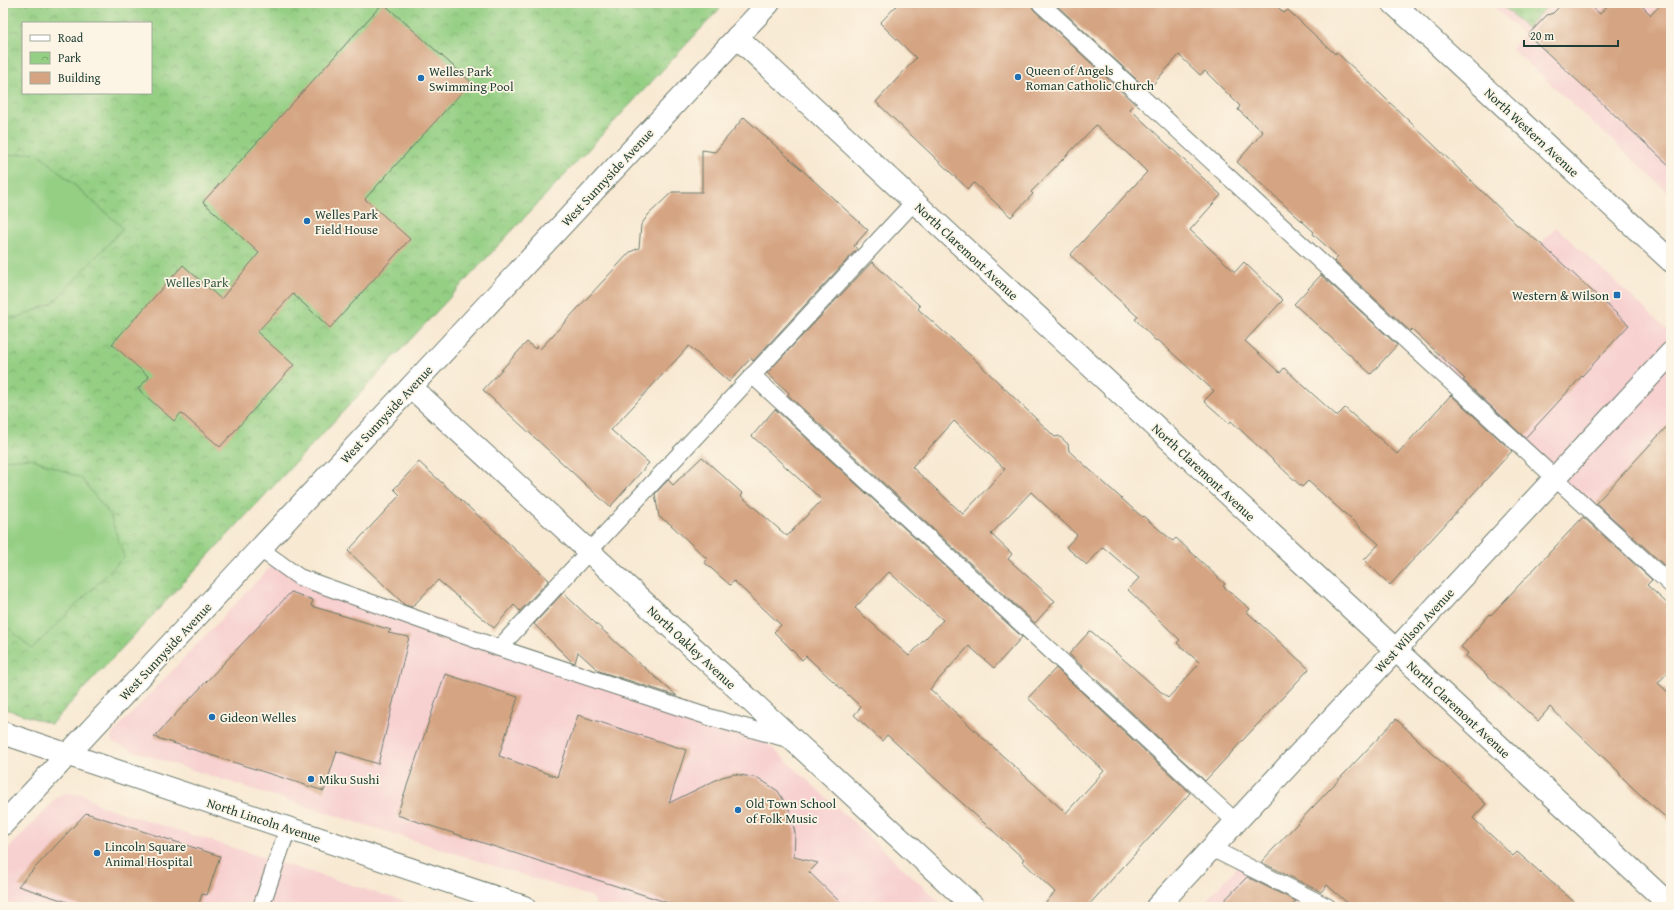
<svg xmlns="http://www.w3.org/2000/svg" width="1674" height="910" viewBox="0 0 1674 910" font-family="'Gentium Book Plus',serif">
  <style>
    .built { fill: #f7d0d0 }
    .park { fill: url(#park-crowns); stroke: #5a865c; fill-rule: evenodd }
    .garden { fill: #94cf84; stroke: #5a865c }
    .building { fill: #d5a583; fill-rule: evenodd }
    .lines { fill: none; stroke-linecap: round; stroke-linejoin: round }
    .lane-casing { stroke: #6b796c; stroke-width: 18 }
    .street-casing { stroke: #6b796c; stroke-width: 24 }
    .secondary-casing { stroke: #6b796c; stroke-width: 24 }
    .lane { stroke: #fff; stroke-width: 16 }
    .street { stroke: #fff; stroke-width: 22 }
    .secondary { stroke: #fff; stroke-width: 22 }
    .poi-dot { fill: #1f6fb2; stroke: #fcf5e5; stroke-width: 1.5 }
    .labels { text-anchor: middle; stroke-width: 3.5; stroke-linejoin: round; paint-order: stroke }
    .poi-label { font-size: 13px; fill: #1f3d34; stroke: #fcf5e5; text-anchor: start }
    .street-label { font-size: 13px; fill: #1f3d34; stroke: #fcf5e5 }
    .park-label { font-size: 13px; fill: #365a44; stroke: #fcf5e5 }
  </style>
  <defs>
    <pattern id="park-crowns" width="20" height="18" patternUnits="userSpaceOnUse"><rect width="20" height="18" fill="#94cf84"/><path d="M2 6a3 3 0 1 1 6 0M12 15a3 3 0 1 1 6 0" fill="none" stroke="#78a96d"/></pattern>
  </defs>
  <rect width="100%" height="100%" fill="#fcf5e5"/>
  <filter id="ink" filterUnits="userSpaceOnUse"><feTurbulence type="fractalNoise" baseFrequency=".025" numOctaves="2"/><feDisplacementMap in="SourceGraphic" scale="8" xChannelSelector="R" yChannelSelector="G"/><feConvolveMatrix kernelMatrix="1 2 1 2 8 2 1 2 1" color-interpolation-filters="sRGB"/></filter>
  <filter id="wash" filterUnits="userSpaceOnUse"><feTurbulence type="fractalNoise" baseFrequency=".012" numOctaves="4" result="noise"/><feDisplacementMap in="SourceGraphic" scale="16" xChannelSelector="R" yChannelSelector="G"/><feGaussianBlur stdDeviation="0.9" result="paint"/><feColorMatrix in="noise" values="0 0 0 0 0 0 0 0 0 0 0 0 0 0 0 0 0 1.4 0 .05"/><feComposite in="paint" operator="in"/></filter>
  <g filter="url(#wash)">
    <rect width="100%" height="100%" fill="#f8e9d3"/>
    <g class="built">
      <path d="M 1490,3 L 1671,3 L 1671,195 L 1511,48 L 1524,35 Z"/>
      <path d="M 1556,227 L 1671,333 L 1671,585 L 1430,363 Z"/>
      <path d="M 276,561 L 752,729 L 945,907 L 597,907 L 592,897 L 136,752 L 112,742 L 111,738 L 114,732 Z"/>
      <path d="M 64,793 L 84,794 L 101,806 L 421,907 L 3,907 L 3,855 L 56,798 Z"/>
      <path d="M 1241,863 L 1328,907 L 1200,907 Z"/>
    </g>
    <g class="park">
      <path d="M 3,3 L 725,3 L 51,724 L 3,708 ZM 23,23 L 151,23 L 151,93 L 23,93 Z"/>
      <path d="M 1500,3 L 1550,3 L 1527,28 Z"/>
    </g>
    <g class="garden">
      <path d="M 37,152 L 123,228 L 53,303 L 19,317 L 3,318 L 3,156 Z"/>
      <path d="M 31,458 L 81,478 L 110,515 L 124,557 L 32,649 L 3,623 L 3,460 Z"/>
    </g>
    <g id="blocks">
      <g class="building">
        <path d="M 383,3 L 471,82 L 365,199 L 410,239 L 330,328 L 293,294 L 257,332 L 294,365 L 220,447 L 181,413 L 174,421 L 138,389 L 149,377 L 112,344 L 183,265 L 221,299 L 259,253 L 203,202 Z"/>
        <path d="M 899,3 L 1031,3 L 1034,10 L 1135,104 L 1130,109 L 1221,195 L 1190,230 L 1235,272 L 1244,262 L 1283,300 L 1245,341 L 1280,373 L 1284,368 L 1337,416 L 1345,408 L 1397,454 L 1451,395 L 1512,451 L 1390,585 L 1364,560 L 1379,544 L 1308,481 L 1302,487 L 1231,421 L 1229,423 L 1204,401 L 1214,391 L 1158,340 L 1156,341 L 1135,319 L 1138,317 L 1070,255 L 1147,172 L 1137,162 L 1096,125 L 1031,192 L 1033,194 L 1011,217 L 974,183 L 968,189 L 876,102 L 916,58 L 880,23 Z"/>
        <path d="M 1054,3 L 1274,3 L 1284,13 L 1288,10 L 1335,54 L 1336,52 L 1358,72 L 1516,224 L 1541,244 L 1629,325 L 1525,438 L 1463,380 L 1465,379 L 1412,329 L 1410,331 L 1334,261 L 1338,257 L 1313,234 L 1314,232 L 1237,162 L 1263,132 L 1238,110 L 1240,106 L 1205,71 L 1200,75 L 1179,55 L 1148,90 Z"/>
        <path d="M 1563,3 L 1588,3 L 1600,14 L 1610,3 L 1639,3 L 1651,15 L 1662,3 L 1671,3 L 1671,167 L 1528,35 L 1547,15 L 1553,13 Z"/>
        <path d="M 744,117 L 868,230 L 854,246 L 857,249 L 753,361 L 751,358 L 729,382 L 689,346 L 611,430 L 649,463 L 610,507 L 483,390 L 527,342 L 535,349 L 537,346 L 540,349 L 630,252 L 639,248 L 641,225 L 648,215 L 672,192 L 702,192 L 702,150 L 715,152 Z"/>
        <path d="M 872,262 L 920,306 L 918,309 L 970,355 L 1055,437 L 1059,436 L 1068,444 L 1069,451 L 1142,517 L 1143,516 L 1173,541 L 1176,538 L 1225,584 L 1223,586 L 1250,609 L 1247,612 L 1309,669 L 1205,781 L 1069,654 L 1090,631 L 1092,632 L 1168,698 L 1200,663 L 1177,643 L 1180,640 L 1128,590 L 1139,578 L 1103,547 L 1087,565 L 1066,547 L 1077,535 L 1031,492 L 991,534 L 1012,554 L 1008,559 L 1055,601 L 1035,623 L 788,395 L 789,393 L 767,373 ZM 954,421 L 1005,469 L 963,514 L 912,467 Z"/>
        <path d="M 1321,275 L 1397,345 L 1371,374 L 1294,304 Z"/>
        <path d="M 775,409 L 1022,637 L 994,668 L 969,646 L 930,689 L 983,738 L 1066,813 L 1104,771 L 1028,698 L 1056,668 L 1190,793 L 1087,907 L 1042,907 L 1055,892 L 1022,861 L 1024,859 L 887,735 L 882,741 L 854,715 L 861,707 L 806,656 L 802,660 L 774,632 L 781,625 L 734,581 L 730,585 L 704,562 L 707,559 L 669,523 L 659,517 L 655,494 L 668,480 L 673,485 L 702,457 L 743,494 L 741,496 L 787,536 L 822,500 L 752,436 ZM 889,572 L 943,620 L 909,656 L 855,608 Z"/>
        <path d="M 1671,422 L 1671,559 L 1665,566 L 1596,503 Z"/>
        <path d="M 419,462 L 549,580 L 520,611 L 514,605 L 494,628 L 438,580 L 412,607 L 405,605 L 348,551 L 400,495 L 394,489 Z"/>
        <path d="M 1583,517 L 1652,580 L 1647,585 L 1671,607 L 1671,669 L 1658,683 L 1671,695 L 1671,822 L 1634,789 L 1620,775 L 1619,772 L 1550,707 L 1538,721 L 1466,656 L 1468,653 L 1461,647 L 1490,614 L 1491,615 Z"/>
        <path d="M 291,592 L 313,600 L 311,606 L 391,630 L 388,633 L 409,637 L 378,764 L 337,751 L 324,791 L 154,737 Z"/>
        <path d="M 563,593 L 621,647 L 677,696 L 599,671 L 578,652 L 575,663 L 572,662 L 534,624 Z"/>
        <path d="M 445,674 L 518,697 L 499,756 L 557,777 L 578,715 L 686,750 L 669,803 L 722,777 L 734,774 L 758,778 L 778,791 L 790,811 L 795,833 L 794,857 L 818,863 L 809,872 L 845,907 L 681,907 L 397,815 Z"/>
        <path d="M 1396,719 L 1486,804 L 1473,818 L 1513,856 L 1517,852 L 1580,907 L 1352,907 L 1327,885 L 1321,892 L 1261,862 Z"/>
        <path d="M 86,813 L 220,856 L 207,895 L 202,894 L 198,907 L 83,907 L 18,886 Z"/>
        <path d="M 1247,877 L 1296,901 L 1291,907 L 1218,907 Z"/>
      </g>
    </g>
  </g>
  <g filter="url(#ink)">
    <use href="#blocks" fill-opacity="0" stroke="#6b796c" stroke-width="1"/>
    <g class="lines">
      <g class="lane-casing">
        <g id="lane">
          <path d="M 1040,3 L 1671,585"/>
          <path d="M 752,375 L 1236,822"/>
          <path d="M 260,549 L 299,577 L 499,648 L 709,717 L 791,740"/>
          <path d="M 499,648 L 914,202"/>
          <path d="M 1211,848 L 1328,907"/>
          <path d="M 261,907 L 288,828"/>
        </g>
      </g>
      <g class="street-casing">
        <g id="street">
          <path d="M 737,37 L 1671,906"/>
          <path d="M 411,387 L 974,907"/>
          <path d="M 3,824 L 769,3"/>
        </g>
      </g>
      <g class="secondary-casing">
        <g id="secondary">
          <path d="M 1393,3 L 1671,261"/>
          <path d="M 3,733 L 524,907"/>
          <path d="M 1157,907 L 1671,353"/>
        </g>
      </g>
      <use href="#lane" class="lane"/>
      <use href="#street" class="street"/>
      <use href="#secondary" class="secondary"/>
    </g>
  </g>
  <g class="poi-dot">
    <circle cx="1018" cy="77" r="4"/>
    <circle cx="421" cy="78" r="4"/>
    <circle cx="307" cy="221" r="4"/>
    <rect x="1613" y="291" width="8" height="8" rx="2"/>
    <circle cx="212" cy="717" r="4"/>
    <circle cx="311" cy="779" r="4"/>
    <circle cx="738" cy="810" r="4"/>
    <circle cx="97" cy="853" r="4"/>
  </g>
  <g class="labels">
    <g class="poi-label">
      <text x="1026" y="75">Queen of Angels<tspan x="1026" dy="15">Roman Catholic Church</tspan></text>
      <text x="429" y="76">Welles Park<tspan x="429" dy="15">Swimming Pool</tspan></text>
      <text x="315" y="219">Welles Park<tspan x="315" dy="15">Field House</tspan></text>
      <text x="1609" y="300" text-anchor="end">Western &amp; Wilson</text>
      <text x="220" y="722">Gideon Welles</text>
      <text x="319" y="784">Miku Sushi</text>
      <text x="746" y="808">Old Town School<tspan x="746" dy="15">of Folk Music</tspan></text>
      <text x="105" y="851">Lincoln Square<tspan x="105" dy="15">Animal Hospital</tspan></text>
    </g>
    <g class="street-label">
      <text transform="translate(1532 132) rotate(43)" y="5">North Western Avenue</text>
      <text transform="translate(607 177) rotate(-47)" y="5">West Sunnyside Avenue</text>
      <text transform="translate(967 251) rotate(43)" y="5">North Claremont Avenue</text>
      <text transform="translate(386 414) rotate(-47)" y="5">West Sunnyside Avenue</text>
      <text transform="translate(1204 472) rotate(43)" y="5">North Claremont Avenue</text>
      <text transform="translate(1414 630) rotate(-47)" y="5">West Wilson Avenue</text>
      <text transform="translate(692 647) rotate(43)" y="5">North Oakley Avenue</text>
      <text transform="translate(165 651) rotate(-47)" y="5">West Sunnyside Avenue</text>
      <text transform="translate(1459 709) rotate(43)" y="5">North Claremont Avenue</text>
      <text transform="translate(264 820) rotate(18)" y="5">North Lincoln Avenue</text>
    </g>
    <g class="park-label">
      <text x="197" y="287">Welles Park</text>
    </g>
  </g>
  <rect width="1674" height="910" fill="none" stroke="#fcf5e5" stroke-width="16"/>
  <rect x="22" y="22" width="130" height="72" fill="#fcf5e5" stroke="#a4ab9e"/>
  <rect x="30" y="35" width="20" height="6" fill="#ffffff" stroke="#a4ab9e"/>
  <text x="58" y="42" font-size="12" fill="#1f3d34">Road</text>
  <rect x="30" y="52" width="20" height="12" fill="url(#park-crowns)" stroke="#a4ab9e"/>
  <text x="58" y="62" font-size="12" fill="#1f3d34">Park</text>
  <rect x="30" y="72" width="20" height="12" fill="#d5a583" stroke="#a4ab9e"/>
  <text x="58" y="82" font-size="12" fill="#1f3d34">Building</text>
  <path d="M1524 40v6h94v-6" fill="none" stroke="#1f3d34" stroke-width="2"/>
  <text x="1530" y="40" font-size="12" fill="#1f3d34" stroke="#fcf5e5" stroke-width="3" paint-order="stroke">20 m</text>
</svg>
